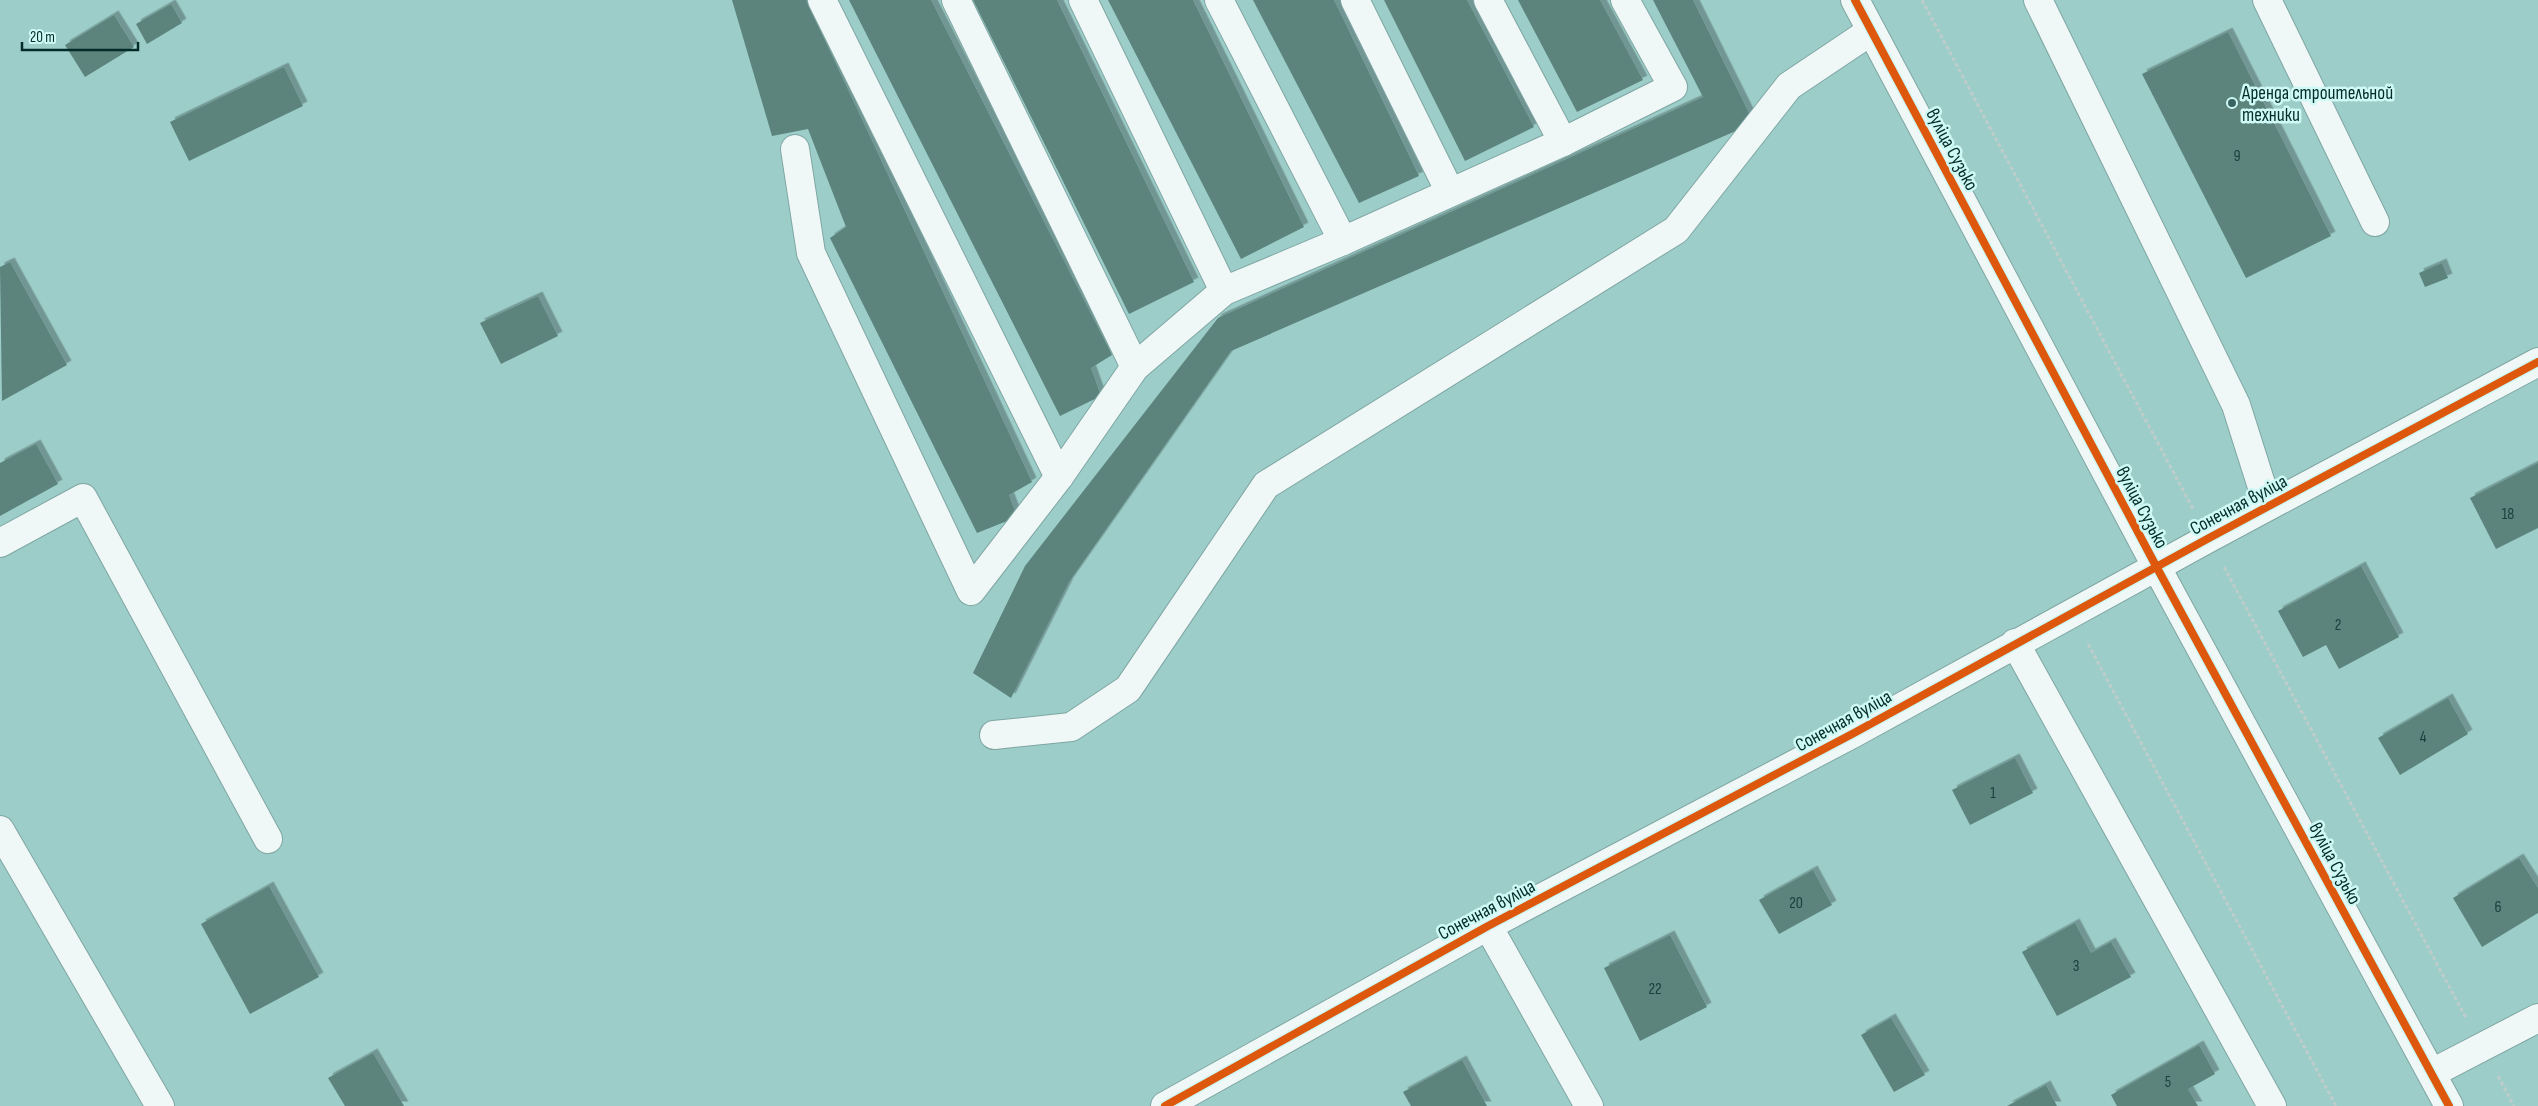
<svg xmlns="http://www.w3.org/2000/svg" width="2538" height="1106" viewBox="0 0 2538 1106" font-family="'Sofia Sans Condensed',sans-serif">
  <style>
    .building { fill: #5b837c; filter: url(#shadow) }
    .lines { fill: none; stroke-linecap: round; stroke-linejoin: round }
    .minor-casing { stroke: #7fa6a3; stroke-width: 30 }
    .path { stroke: #bdcdcb; stroke-width: 3; stroke-dasharray: 4 2.5; stroke-linecap: butt }
    .minor { stroke: #f0f8f7; stroke-width: 28 }
    .cycleway-casing { stroke: #cff9f5; stroke-width: 11 }
    .cycleway { stroke: #dd570d; stroke-width: 8 }
    .poi-dot { fill: #396461; stroke: #cff9f5; stroke-width: 2 }
    .labels { text-anchor: middle; stroke-width: 5; stroke-linejoin: round; paint-order: stroke }
    .number-label { font-size: 16px; fill: #19423e }
    .poi-label { font-size: 19px; fill: #032c29; stroke: #cff9f5; text-anchor: start }
    .street-label { font-size: 19px; fill: #032c29; stroke: #cff9f5 }
  </style>
  <defs>
    <filter id="shadow"><feDropShadow dx="4.5" dy="-4.5" stdDeviation="0" flood-color="#0004"/></filter>
  </defs>
  <rect width="100%" height="100%" fill="#9ccdc8"/>
  <g class="building">
    <path d="M 732,0 L 806,0 L 1032,482 L 1009,495 L 1017,517 L 977,533 L 830,238 L 846,227 L 808,129 L 772,136 Z"/>
    <path d="M 849,0 L 931,0 L 1112,355 L 1091,368 L 1101,396 L 1060,416 Z"/>
    <path d="M 973,0 L 1057,0 L 1194,282 L 1129,314 Z"/>
    <path d="M 1108,0 L 1193,0 L 1304,227 L 1241,259 Z"/>
    <path d="M 1253,0 L 1334,0 L 1419,176 L 1359,203 Z"/>
    <path d="M 1384,0 L 1467,0 L 1534,127 L 1465,161 Z"/>
    <path d="M 1518,0 L 1600,0 L 1643,80 L 1577,112 Z"/>
    <path d="M 1653,0 L 1693,0 L 1754,123 L 1231,351 L 1069,582 L 1011,698 L 973,673 L 1025,566 L 1218,318 L 1703,97 Z"/>
    <path d="M 171,4 L 182,23 L 147,44 L 136,24 Z"/>
    <path d="M 114,15 L 134,47 L 85,77 L 65,45 Z"/>
    <path d="M 2228,32 L 2331,236 L 2246,278 L 2142,74 Z"/>
    <path d="M 284,67 L 303,106 L 189,161 L 170,122 Z"/>
    <path d="M 10,262 L 67,365 L 2,401 L 0,267 Z"/>
    <path d="M 2442,263 L 2448,278 L 2425,287 L 2419,273 Z"/>
    <path d="M 538,296 L 558,336 L 501,364 L 480,323 Z"/>
    <path d="M 36,444 L 58,484 L 0,516 L 0,463 Z"/>
    <path d="M 2538,463 L 2538,528 L 2496,549 L 2470,498 Z"/>
    <path d="M 2361,566 L 2399,637 L 2339,669 L 2326,645 L 2303,657 L 2278,611 Z"/>
    <path d="M 2448,698 L 2468,734 L 2400,775 L 2378,738 Z"/>
    <path d="M 2015,758 L 2033,793 L 1970,825 L 1952,790 Z"/>
    <path d="M 2519,858 L 2538,888 L 2538,913 L 2482,947 L 2453,898 Z"/>
    <path d="M 1813,870 L 1832,905 L 1779,934 L 1759,900 Z"/>
    <path d="M 269,886 L 319,977 L 250,1014 L 201,924 Z"/>
    <path d="M 2075,923 L 2091,953 L 2111,942 L 2131,977 L 2057,1016 L 2022,952 Z"/>
    <path d="M 1670,935 L 1707,1007 L 1640,1041 L 1604,968 Z"/>
    <path d="M 1891,1018 L 1925,1075 L 1894,1092 L 1861,1035 Z"/>
    <path d="M 2199,1045 L 2215,1074 L 2188,1089 L 2198,1106 L 2117,1106 L 2111,1095 Z"/>
    <path d="M 373,1053 L 404,1106 L 345,1106 L 328,1078 Z"/>
    <path d="M 1462,1060 L 1487,1106 L 1411,1106 L 1403,1092 Z"/>
    <path d="M 2046,1085 L 2057,1106 L 2007,1106 Z"/>
  </g>
  <g class="lines">
    <g class="minor-casing">
      <g id="minor">
        <path d="M 822,0 L 1059,477"/>
        <path d="M 956,0 L 1135,367"/>
        <path d="M 1083,0 L 1224,291"/>
        <path d="M 1219,0 L 1343,241"/>
        <path d="M 1355,0 L 1450,192"/>
        <path d="M 1488,0 L 1563,142"/>
        <path d="M 1855,0 L 2156,566 L 2449,1106"/>
        <path d="M 2038,0 L 2236,405 L 2268,506"/>
        <path d="M 2267,0 L 2375,222"/>
        <path d="M 795,149 L 811,253 L 971,591 L 1059,477 L 1135,367 L 1224,291 L 1343,241 L 1563,142 L 1673,87 L 1625,0"/>
        <path d="M 0,543 L 83,498 L 268,839"/>
        <path d="M 2015,643 L 2272,1106"/>
        <path d="M 994,735 L 1071,727 L 1128,689 L 1266,485 L 1676,230 L 1789,86 L 1871,31"/>
        <path d="M 0,830 L 160,1106"/>
        <path d="M 1488,926 L 1589,1106"/>
        <path d="M 2432,1073 L 2538,1018"/>
        <path d="M 1165,1106 L 1488,926 L 1854,733 L 2209,538 L 2538,362"/>
      </g>
    </g>
    <g class="path">
      <path d="M 1922,0 L 2193,509"/>
      <path d="M 2224,567 L 2466,1018"/>
      <path d="M 2088,644 L 2336,1106"/>
      <path d="M 2498,1076 L 2514,1106"/>
    </g>
    <use href="#minor" class="minor"/>
    <g class="cycleway-casing">
      <g id="cycleway">
        <path d="M 1855,0 L 2156,566 L 2449,1106"/>
        <path d="M 1165,1106 L 1488,926 L 1854,733 L 2209,538 L 2538,362"/>
      </g>
    </g>
    <use href="#cycleway" class="cycleway"/>
  </g>
  <circle class="poi-dot" cx="2232" cy="103" r="5"/>
  <g class="labels">
    <g class="number-label">
      <text x="2237" y="161">9</text>
      <text x="2508" y="519">18</text>
      <text x="2338" y="630">2</text>
      <text x="2423" y="742">4</text>
      <text x="1993" y="798">1</text>
      <text x="1796" y="908">20</text>
      <text x="2498" y="912">6</text>
      <text x="2076" y="971">3</text>
      <text x="1655" y="994">22</text>
      <text x="2168" y="1087">5</text>
    </g>
    <g class="poi-label">
      <text x="2242" y="99">Аренда строительной<tspan x="2242" dy="22">техники</tspan></text>
    </g>
    <g class="street-label">
      <text transform="translate(1953 149) rotate(62)" y="7">вуліца Сузько</text>
      <text transform="translate(2238 504) rotate(-28)" y="7">Сонечная вуліца</text>
      <text transform="translate(2143 507) rotate(62)" y="7">вуліца Сузько</text>
      <text transform="translate(1843 720) rotate(-29)" y="7">Сонечная вуліца</text>
      <text transform="translate(2336 863) rotate(62)" y="7">вуліца Сузько</text>
      <text transform="translate(1486 909) rotate(-28)" y="7">Сонечная вуліца</text>
    </g>
  </g>
  <path d="M22 42v8h116v-8" fill="none" stroke="#032c29" stroke-width="2.5"/>
  <text x="30" y="42" font-size="15" fill="#032c29" stroke="#cff9f5" stroke-width="4" paint-order="stroke">20 m</text>
</svg>
